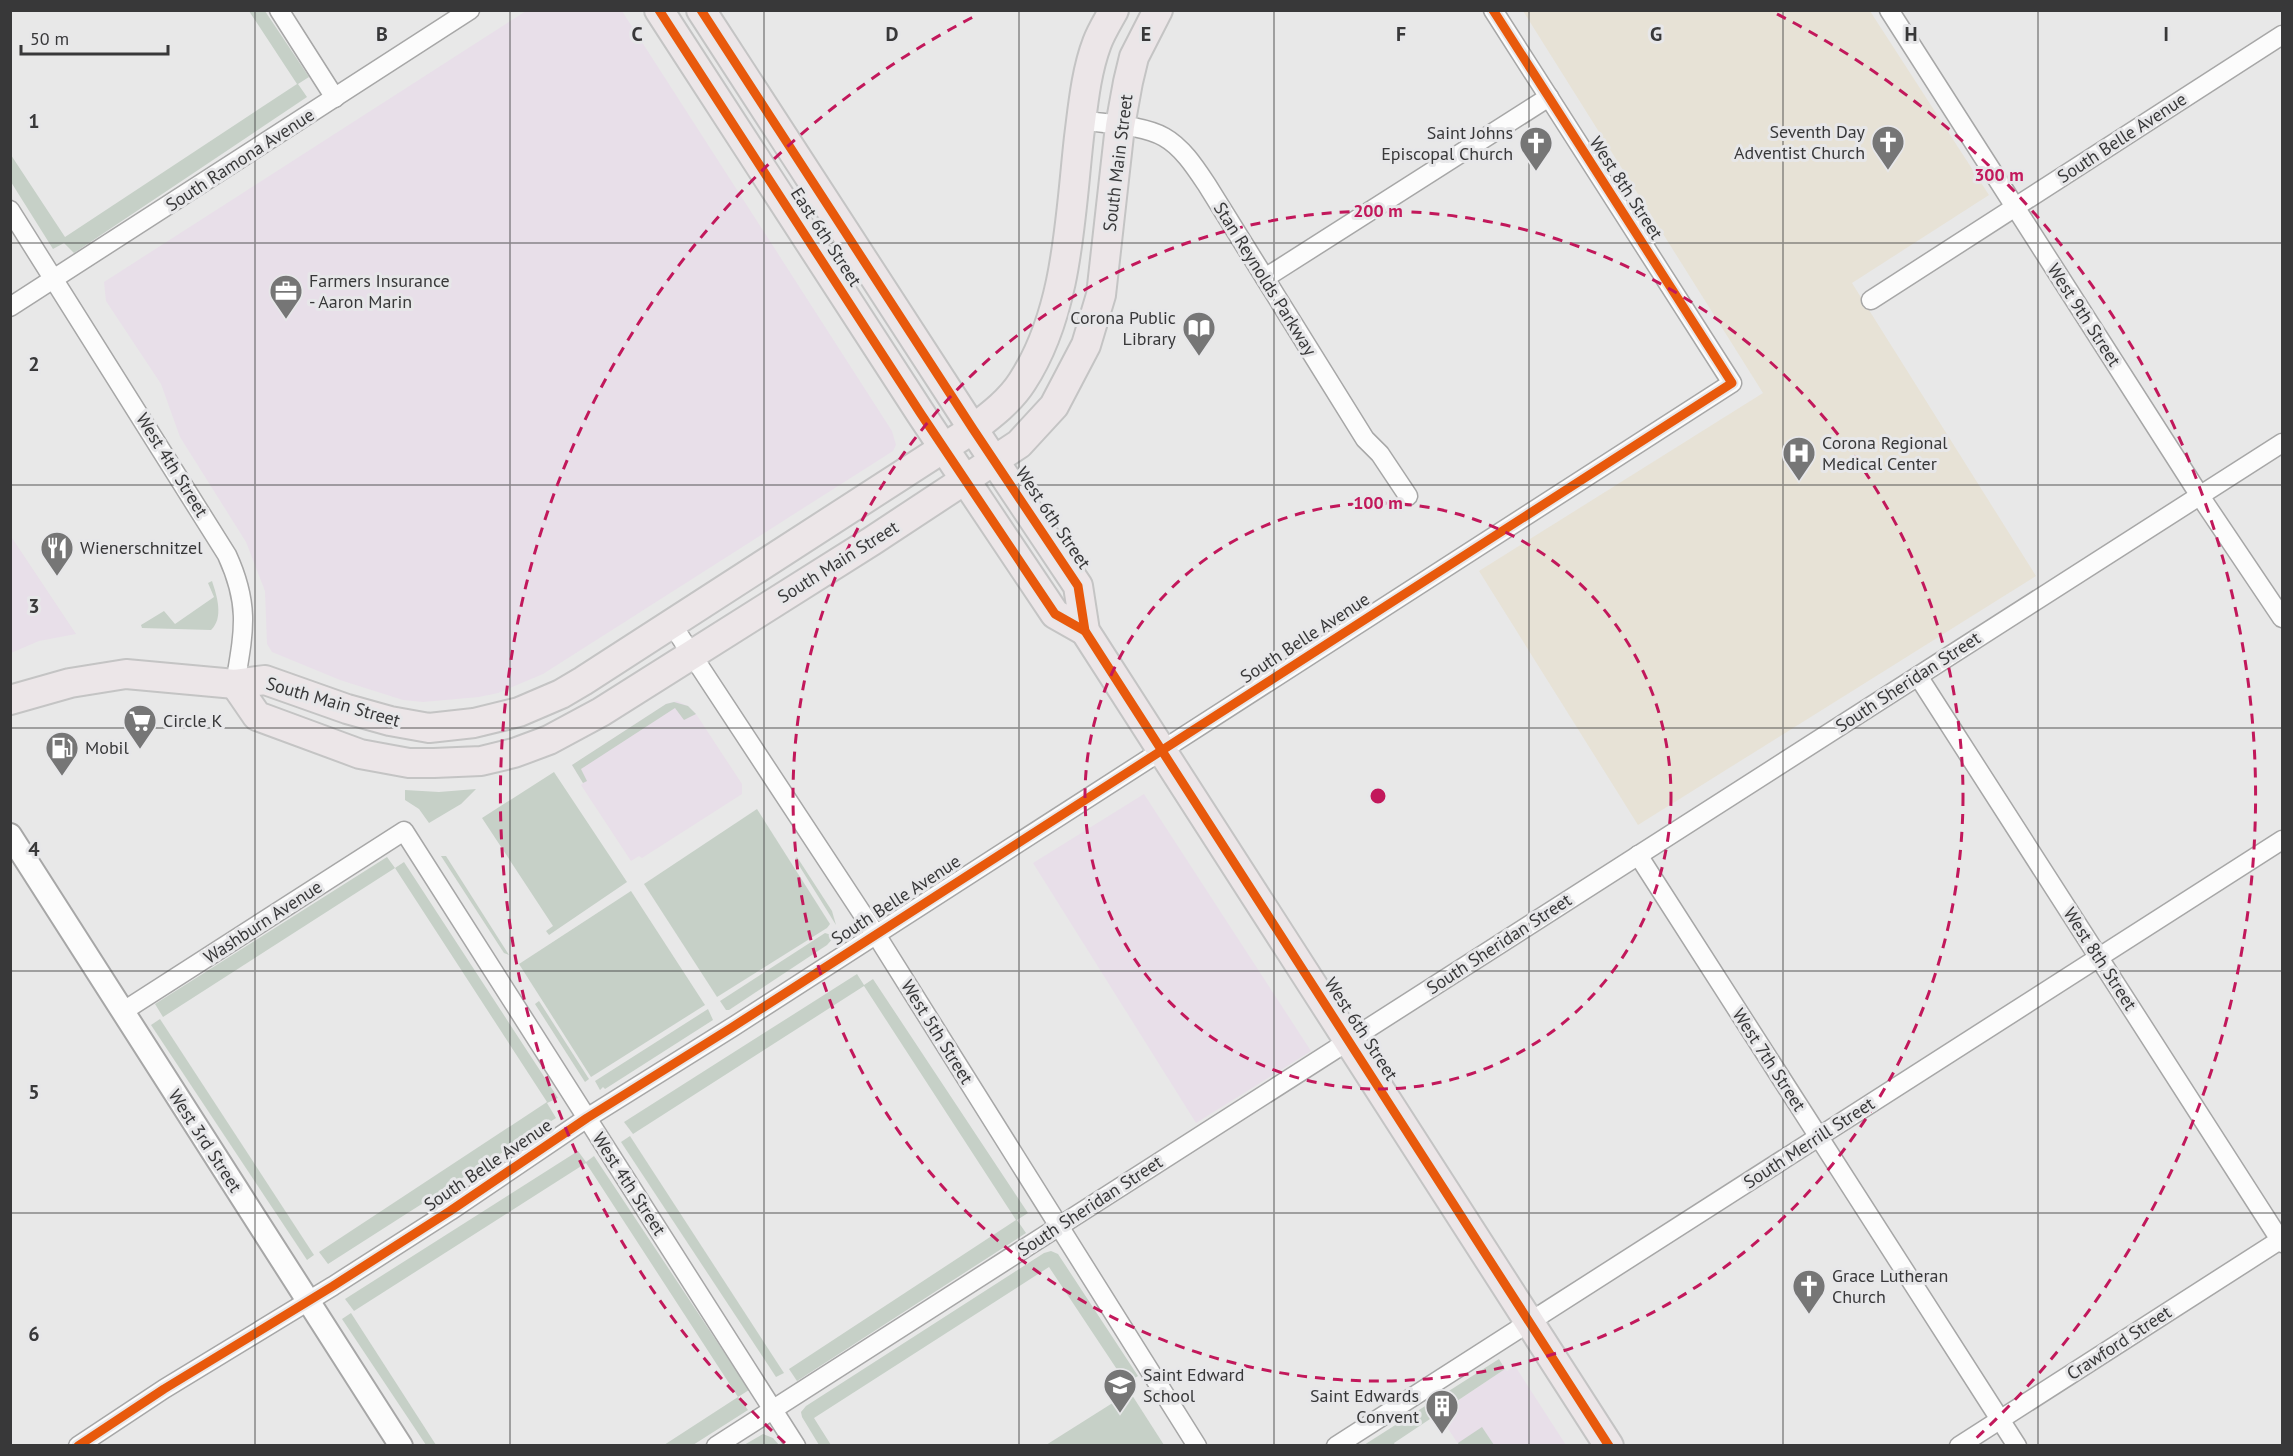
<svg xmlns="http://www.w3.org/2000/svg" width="2293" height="1456" viewBox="0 0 2293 1456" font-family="'PT Sans',sans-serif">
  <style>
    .commercial { fill: #e8dfe9 }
    .medical { fill: #e7e2d6 }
    .green { fill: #c6d0c7 }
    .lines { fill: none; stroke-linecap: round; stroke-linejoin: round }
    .minor-casing { stroke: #a7a7a7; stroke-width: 21 }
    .tertiary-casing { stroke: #a7a7a7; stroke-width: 26 }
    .primary-casing { stroke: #c4c4c4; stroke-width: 32 }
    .minor { stroke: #fcfcfc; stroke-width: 18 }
    .tertiary { stroke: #fcfcfc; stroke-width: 22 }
    .primary { stroke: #ece6e8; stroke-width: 28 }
    .cycleway-casing { stroke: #e7e7e9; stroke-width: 13 }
    .cycleway { stroke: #e8590c; stroke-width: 9 }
    .grid { fill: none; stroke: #383839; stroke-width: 1.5; stroke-opacity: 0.55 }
    .ring { fill: none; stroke: #c2185b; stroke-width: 3; stroke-dasharray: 10 8 }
    .labels { text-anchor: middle; stroke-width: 6; stroke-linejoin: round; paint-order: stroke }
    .poi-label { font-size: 18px; fill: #383839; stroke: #e7e7e9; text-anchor: start }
    .street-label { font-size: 18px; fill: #383839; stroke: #e7e7e9 }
    .grid-label { font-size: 20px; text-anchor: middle; font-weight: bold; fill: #383839; stroke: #e7e7e9; stroke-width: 6; stroke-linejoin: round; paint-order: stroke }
    .centre { fill: #c2185b; stroke: #e7e7e9; stroke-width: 3 }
    .ring-label { font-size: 18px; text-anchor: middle; font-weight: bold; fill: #c2185b; stroke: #e7e7e9; stroke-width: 6; stroke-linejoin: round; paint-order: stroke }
  </style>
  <rect width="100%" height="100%" fill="#e8e8e8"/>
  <g class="commercial">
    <path d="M 526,11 L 622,11 L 892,431 L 896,445 L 893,451 L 543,674 L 498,693 L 479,697 L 423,702 L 403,700 L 340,680 L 272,652 L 267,644 L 265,591 L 246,542 L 180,437 L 161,384 L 106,301 L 104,282 Z"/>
    <path d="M 10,535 L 76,634 L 39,641 L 11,653 Z"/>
    <path d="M 677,701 L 688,706 L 696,714 L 742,784 L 742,794 L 642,858 L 639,856 L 631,861 L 581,785 L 583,783 L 572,765 L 666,704 Z"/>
    <path d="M 1144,794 L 1311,1051 L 1196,1123 L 1033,863 Z"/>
    <path d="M 1515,1366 L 1566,1445 L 1459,1445 L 1438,1414 L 1505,1369 L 1507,1371 Z"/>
  </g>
  <path class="medical" d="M 1523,11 L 1870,11 L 1989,195 L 1852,283 L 2036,576 L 1638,825 L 1479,571 L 1763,393 Z"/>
  <g class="green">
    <path d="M 249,11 L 265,11 L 309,77 L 298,84 L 307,97 L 74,253 L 64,243 L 53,249 L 11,182 L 11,155 L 65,237 L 297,84 Z"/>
    <path d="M 212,581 C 217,596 224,618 211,630 L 142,628 L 141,625 L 164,611 L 175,624 L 214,597 L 208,583 Z"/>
    <path d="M 674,702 L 688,706 L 696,714 L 684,720 L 675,708 L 581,769 L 587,781 L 583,783 L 572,765 L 666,704 Z"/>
    <path d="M 554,772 L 627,882 L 549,935 L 546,931 L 553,926 L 482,818 Z"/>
    <path d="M 476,789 L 461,804 L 429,823 L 419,809 L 405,800 L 405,790 L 439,792 Z"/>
    <path d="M 757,809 L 830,924 L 827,928 L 717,997 L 644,884 Z"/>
    <path d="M 441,856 L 446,856 L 509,955 L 504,953 Z"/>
    <path d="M 387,857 L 395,868 L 404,862 L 558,1098 L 547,1103 L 556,1118 L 328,1264 L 319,1252 L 547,1102 L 395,868 L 163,1017 L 155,1004 Z"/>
    <path d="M 797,857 L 832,911 L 836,925 L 795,859 Z"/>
    <path d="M 631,891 L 705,1005 L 591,1077 L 519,964 Z"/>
    <path d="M 825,933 L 835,936 L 827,945 L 729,1010 L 726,1010 L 720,1001 Z"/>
    <path d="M 857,974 L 864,985 L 873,979 L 1028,1213 L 1017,1220 L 1026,1233 L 797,1381 L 789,1369 L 1016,1220 L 864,986 L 633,1134 L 624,1122 Z"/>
    <path d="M 539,1001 L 589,1079 L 585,1082 L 535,1004 Z"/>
    <path d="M 708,1009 L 713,1020 L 605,1089 L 603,1087 L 600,1090 L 595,1081 Z"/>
    <path d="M 160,1019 L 314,1255 L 307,1260 L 151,1025 Z"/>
    <path d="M 630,1136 L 784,1373 L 776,1377 L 621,1142 Z"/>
    <path d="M 578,1151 L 586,1162 L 594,1156 L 749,1390 L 738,1397 L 748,1410 L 693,1445 L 664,1445 L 738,1397 L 586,1163 L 354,1311 L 345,1299 Z"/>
    <path d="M 1051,1251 L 1058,1254 L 1138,1376 L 1126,1383 L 1049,1267 L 814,1418 L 831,1445 L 819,1445 L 802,1417 L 801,1412 L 806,1406 L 1044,1253 Z"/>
    <path d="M 351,1313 L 436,1445 L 426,1445 L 342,1319 Z"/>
    <path d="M 1499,1359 L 1505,1369 L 1394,1443 L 1395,1445 L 1364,1445 Z"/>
    <path d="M 1130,1392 L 1164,1445 L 1046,1445 Z"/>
    <path d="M 1482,1427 L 1494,1445 L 1459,1445 L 1458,1443 Z"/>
    <path d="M 763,1434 L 773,1438 L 779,1445 L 744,1445 Z"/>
  </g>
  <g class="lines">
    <g class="minor-casing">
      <g id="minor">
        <path d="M 279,10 L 335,98"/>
        <path d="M 1889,10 L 2200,496 L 2282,618"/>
        <path d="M 1081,120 C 1105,124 1143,125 1164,137 C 1182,147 1195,167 1207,185 L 1365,439 L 1380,454 L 1408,496"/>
        <path d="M 10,210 L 227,555 C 250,605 244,631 235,684"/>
        <path d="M 1265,278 L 1549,97"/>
        <path d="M 1871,300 L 2282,35"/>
        <path d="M 10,307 L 470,10"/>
        <path d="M 671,623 L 875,933 L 1197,1446"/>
        <path d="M 1918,676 L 2282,1243"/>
        <path d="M 1638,855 L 2017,1446"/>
        <path d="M 122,1012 L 404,831 L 796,1446"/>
        <path d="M 78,1446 L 164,1389 L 333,1286 L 450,1211 L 587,1118 L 731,1028 L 1732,383 L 1493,10"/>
        <path d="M 716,1446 L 2282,443"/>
        <path d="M 1336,1446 L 2282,840"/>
        <path d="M 1959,1446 L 2280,1240"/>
      </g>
    </g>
    <g class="tertiary-casing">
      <path id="tertiary" d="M 10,835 L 401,1446"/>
    </g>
    <g class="primary-casing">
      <g id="primary">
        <path d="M 659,10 L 921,414 L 1055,614 L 1085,631"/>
        <path d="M 701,10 L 973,429 L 1078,586 L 1085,631 L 1609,1446"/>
        <path d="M 235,684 L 257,716 L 360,754 L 409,763 L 434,763 L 481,761 L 514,753 L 549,740 L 601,712 L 872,541 L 1019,444 L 1054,406 L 1086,345 L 1101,295 L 1120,126 L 1128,82 L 1134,57 L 1158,10"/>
        <path d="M 10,700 L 70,683 L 126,674 L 235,684 L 265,680 L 347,709 L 390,721 L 429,728 L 474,723 L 519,712 L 561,694 L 583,681 L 973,429 C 990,416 1010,401 1022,382 C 1068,312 1070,218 1079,137 C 1083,106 1086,72 1097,43 C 1101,32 1108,21 1114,10"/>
      </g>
    </g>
    <use href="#minor" class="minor"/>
    <use href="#tertiary" class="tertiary"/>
    <use href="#primary" class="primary"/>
    <g class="cycleway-casing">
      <g id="cycleway">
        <path d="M 659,10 L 921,414 L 1055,614 L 1085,631"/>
        <path d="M 701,10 L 973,429 L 1078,586 L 1085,631 L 1609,1446"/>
        <path d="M 78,1446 L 164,1389 L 333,1286 L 450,1211 L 587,1118 L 731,1028 L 1732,383 L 1493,10"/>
      </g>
    </g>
    <use href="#cycleway" class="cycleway"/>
  </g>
  <path class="grid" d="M 255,10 L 255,1446M 510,10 L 510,1446M 764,10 L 764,1446M 1019,10 L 1019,1446M 1274,10 L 1274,1446M 1529,10 L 1529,1446M 1783,10 L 1783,1446M 2038,10 L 2038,1446M 10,243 L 2282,243M 10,485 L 2282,485M 10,728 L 2282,728M 10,971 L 2282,971M 10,1213 L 2282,1213"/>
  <g class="ring">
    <circle cx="1378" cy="796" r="293"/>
    <circle cx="1378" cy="796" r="585"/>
    <path d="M785 1443A878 878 0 0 1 979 14M1777 14A878 878 0 0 1 1971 1443"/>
  </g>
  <defs>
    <g id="church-pin" transform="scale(1.725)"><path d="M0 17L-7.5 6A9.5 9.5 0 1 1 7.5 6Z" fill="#767676" stroke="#e7e7e9"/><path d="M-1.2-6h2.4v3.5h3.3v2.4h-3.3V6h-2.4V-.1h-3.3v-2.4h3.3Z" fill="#fff"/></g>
    <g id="office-pin" transform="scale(1.725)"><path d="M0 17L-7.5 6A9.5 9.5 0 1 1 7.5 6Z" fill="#767676" stroke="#e7e7e9"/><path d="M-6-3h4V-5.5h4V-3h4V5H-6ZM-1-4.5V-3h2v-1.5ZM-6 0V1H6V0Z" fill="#fff"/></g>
    <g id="library-pin" transform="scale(1.725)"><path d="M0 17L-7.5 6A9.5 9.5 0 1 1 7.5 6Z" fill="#767676" stroke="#e7e7e9"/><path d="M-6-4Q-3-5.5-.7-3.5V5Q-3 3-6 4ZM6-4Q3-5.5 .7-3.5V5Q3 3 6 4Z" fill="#fff"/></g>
    <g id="hospital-pin" transform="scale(1.725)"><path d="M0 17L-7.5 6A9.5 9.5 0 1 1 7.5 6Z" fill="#767676" stroke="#e7e7e9"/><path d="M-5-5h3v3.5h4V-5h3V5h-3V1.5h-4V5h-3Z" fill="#fff"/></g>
    <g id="restaurant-pin" transform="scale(1.725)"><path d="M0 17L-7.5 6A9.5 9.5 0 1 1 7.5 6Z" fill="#767676" stroke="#e7e7e9"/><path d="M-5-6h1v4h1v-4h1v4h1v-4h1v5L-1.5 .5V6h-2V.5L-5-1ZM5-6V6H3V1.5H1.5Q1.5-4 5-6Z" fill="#fff"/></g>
    <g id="supermarket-pin" transform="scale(1.725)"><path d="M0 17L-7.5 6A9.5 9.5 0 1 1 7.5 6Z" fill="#767676" stroke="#e7e7e9"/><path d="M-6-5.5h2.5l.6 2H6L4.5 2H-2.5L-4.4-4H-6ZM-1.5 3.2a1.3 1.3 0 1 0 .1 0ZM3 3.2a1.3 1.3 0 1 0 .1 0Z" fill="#fff"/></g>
    <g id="fuel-pin" transform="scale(1.725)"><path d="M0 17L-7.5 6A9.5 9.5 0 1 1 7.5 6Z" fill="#767676" stroke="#e7e7e9"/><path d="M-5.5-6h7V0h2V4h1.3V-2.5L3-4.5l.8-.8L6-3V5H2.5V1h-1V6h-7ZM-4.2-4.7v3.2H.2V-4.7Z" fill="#fff"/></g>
    <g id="school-pin" transform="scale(1.725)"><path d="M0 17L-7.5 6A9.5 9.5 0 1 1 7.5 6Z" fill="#767676" stroke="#e7e7e9"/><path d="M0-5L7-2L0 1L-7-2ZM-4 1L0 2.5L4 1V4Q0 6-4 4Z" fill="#fff"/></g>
    <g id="building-pin" transform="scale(1.725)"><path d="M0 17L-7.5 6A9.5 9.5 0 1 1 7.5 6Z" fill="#767676" stroke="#e7e7e9"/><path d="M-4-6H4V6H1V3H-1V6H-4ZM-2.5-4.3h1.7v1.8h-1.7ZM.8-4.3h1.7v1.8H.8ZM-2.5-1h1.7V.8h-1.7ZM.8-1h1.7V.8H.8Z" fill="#fff"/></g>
  </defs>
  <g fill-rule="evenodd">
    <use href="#church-pin" x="1888" y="142"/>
    <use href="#church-pin" x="1536" y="143"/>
    <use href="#office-pin" x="286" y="291"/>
    <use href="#library-pin" x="1199" y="328"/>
    <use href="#hospital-pin" x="1799" y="453"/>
    <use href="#restaurant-pin" x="57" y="548"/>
    <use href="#supermarket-pin" x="140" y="721"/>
    <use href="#fuel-pin" x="62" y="748"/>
    <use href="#church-pin" x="1809" y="1286"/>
    <use href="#school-pin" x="1120" y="1385"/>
    <use href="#building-pin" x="1442" y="1406"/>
  </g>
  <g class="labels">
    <g class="poi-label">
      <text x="1865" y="138" text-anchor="end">Seventh Day<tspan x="1865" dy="21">Adventist Church</tspan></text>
      <text x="1513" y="139" text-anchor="end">Saint Johns<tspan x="1513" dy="21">Episcopal Church</tspan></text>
      <text x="309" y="287">Farmers Insurance<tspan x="309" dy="21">- Aaron Marin</tspan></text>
      <text x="1176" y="324" text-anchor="end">Corona Public<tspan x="1176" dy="21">Library</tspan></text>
      <text x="1822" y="449">Corona Regional<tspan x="1822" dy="21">Medical Center</tspan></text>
      <text x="80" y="554">Wienerschnitzel</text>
      <text x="163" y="727">Circle K</text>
      <text x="85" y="754">Mobil</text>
      <text x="1832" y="1282">Grace Lutheran<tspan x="1832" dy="21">Church</tspan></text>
      <text x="1143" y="1381">Saint Edward<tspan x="1143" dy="21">School</tspan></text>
      <text x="1419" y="1402" text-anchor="end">Saint Edwards<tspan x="1419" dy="21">Convent</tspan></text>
    </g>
    <g class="street-label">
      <text transform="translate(2122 138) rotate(-33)" y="6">South Belle Avenue</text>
      <text transform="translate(240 160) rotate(-33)" y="6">South Ramona Avenue</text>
      <text transform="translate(1118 163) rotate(-83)" y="6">South Main Street</text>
      <text transform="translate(1626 188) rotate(57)" y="6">West 8th Street</text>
      <text transform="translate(826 237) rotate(57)" y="6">East 6th Street</text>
      <text transform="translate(1265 279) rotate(58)" y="6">Stan Reynolds Parkway</text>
      <text transform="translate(2084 315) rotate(57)" y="6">West 9th Street</text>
      <text transform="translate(172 465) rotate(58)" y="6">West 4th Street</text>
      <text transform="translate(1053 518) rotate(56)" y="6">West 6th Street</text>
      <text transform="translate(838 562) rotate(-32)" y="6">South Main Street</text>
      <text transform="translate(1305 638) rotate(-33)" y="6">South Belle Avenue</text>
      <text transform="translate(1908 682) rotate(-33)" y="6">South Sheridan Street</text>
      <text transform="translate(333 702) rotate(16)" y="6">South Main Street</text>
      <text transform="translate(896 900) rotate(-33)" y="6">South Belle Avenue</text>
      <text transform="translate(263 922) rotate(-33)" y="6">Washburn Avenue</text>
      <text transform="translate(1499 944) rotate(-33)" y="6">South Sheridan Street</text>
      <text transform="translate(2100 959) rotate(57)" y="6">West 8th Street</text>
      <text transform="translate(1361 1029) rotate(57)" y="6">West 6th Street</text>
      <text transform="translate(937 1032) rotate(58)" y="6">West 5th Street</text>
      <text transform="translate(1769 1060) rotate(57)" y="6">West 7th Street</text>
      <text transform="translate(205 1141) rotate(57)" y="6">West 3rd Street</text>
      <text transform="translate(1809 1143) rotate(-33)" y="6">South Merrill Street</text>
      <text transform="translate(488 1165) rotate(-34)" y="6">South Belle Avenue</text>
      <text transform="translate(629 1184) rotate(57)" y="6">West 4th Street</text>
      <text transform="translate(1090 1206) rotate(-33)" y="6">South Sheridan Street</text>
      <text transform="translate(2119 1343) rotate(-33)" y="6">Crawford Street</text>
    </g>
  </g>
  <g class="grid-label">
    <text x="382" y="41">B</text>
    <text x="637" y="41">C</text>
    <text x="892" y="41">D</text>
    <text x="1146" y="41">E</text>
    <text x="1401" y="41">F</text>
    <text x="1656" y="41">G</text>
    <text x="1911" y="41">H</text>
    <text x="2166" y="41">I</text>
    <text x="34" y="128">1</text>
    <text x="34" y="371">2</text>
    <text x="34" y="613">3</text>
    <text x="34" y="856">4</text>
    <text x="34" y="1099">5</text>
    <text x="34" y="1341">6</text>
  </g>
  <circle cx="1378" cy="796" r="9" class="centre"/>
  <g class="ring-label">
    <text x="1999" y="181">300 m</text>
    <text x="1378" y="217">200 m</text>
    <text x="1378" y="509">100 m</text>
  </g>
  <rect width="2293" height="1456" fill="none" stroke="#383839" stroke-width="24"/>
  <path d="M21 45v9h147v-9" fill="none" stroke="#383839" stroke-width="3"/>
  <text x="30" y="45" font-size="18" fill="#383839" stroke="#e7e7e9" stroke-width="4.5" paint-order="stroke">50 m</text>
</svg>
